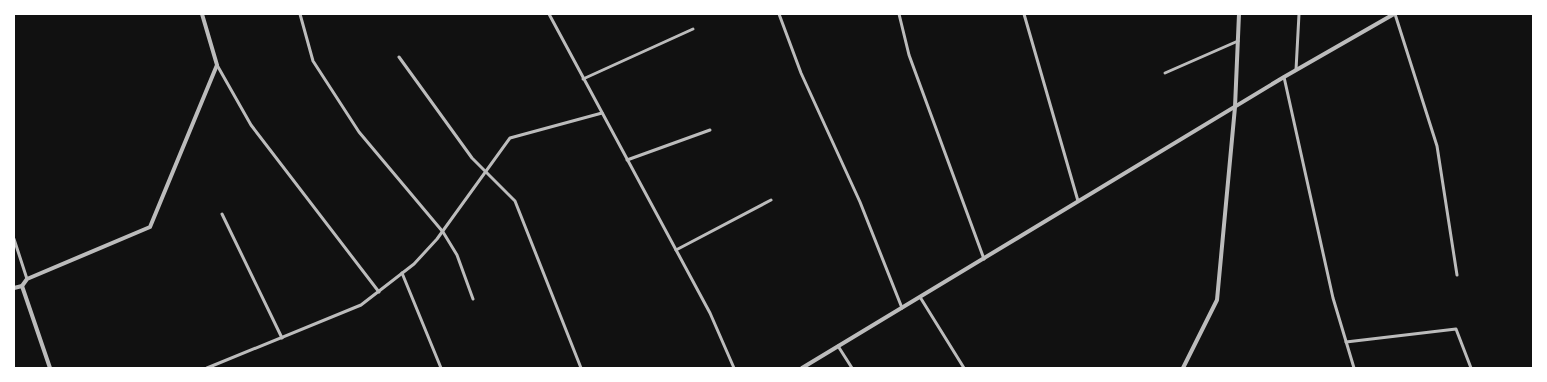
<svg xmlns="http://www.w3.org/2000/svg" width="1547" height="382" viewBox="0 0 1547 382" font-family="Poppins,sans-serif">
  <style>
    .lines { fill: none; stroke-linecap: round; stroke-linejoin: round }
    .service { stroke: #bcbcbc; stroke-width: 3 }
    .minor { stroke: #bcbcbc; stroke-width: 4 }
  </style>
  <rect width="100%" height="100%" fill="#111"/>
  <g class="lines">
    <g class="service">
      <path d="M 300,14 L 313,61 L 359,132 L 443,232 L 457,255 L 473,299"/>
      <path d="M 549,14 L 710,313 L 734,368"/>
      <path d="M 779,14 L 801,73 L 860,202 L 902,308"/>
      <path d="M 899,14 L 909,55 L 984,259"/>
      <path d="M 1024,14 L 1078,201"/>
      <path d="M 1395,14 L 1437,146 L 1457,275"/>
      <path d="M 399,57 L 472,158 L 515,201 L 581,368"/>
      <path d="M 217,65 L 251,125 L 379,292"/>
      <path d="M 1296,70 L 1299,14"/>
      <path d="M 1165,73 L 1238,41"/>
      <path d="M 1284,77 L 1333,298 L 1354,368"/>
      <path d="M 583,79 L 693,29"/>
      <path d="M 627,160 L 710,130"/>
      <path d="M 222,214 L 282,338"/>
      <path d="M 14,239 L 27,279"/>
      <path d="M 676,250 L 771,200"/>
      <path d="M 402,273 L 441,368"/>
      <path d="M 920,297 L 964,368"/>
      <path d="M 1346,342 L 1456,329 L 1471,368"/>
      <path d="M 838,346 L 852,368"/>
      <path d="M 207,368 L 361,305 L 414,264 L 437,239 L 510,138 L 602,113"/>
    </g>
    <g class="minor">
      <path d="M 22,286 L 50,368"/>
      <path d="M 14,288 L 22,286 L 27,279 L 150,227 L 217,65 L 202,14"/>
      <path d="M 802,368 L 1284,77 L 1394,14"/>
      <path d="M 1183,368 L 1217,300 L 1235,107 L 1239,14"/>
    </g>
  </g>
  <rect width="1547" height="382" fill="none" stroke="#ffffff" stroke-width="30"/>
</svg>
